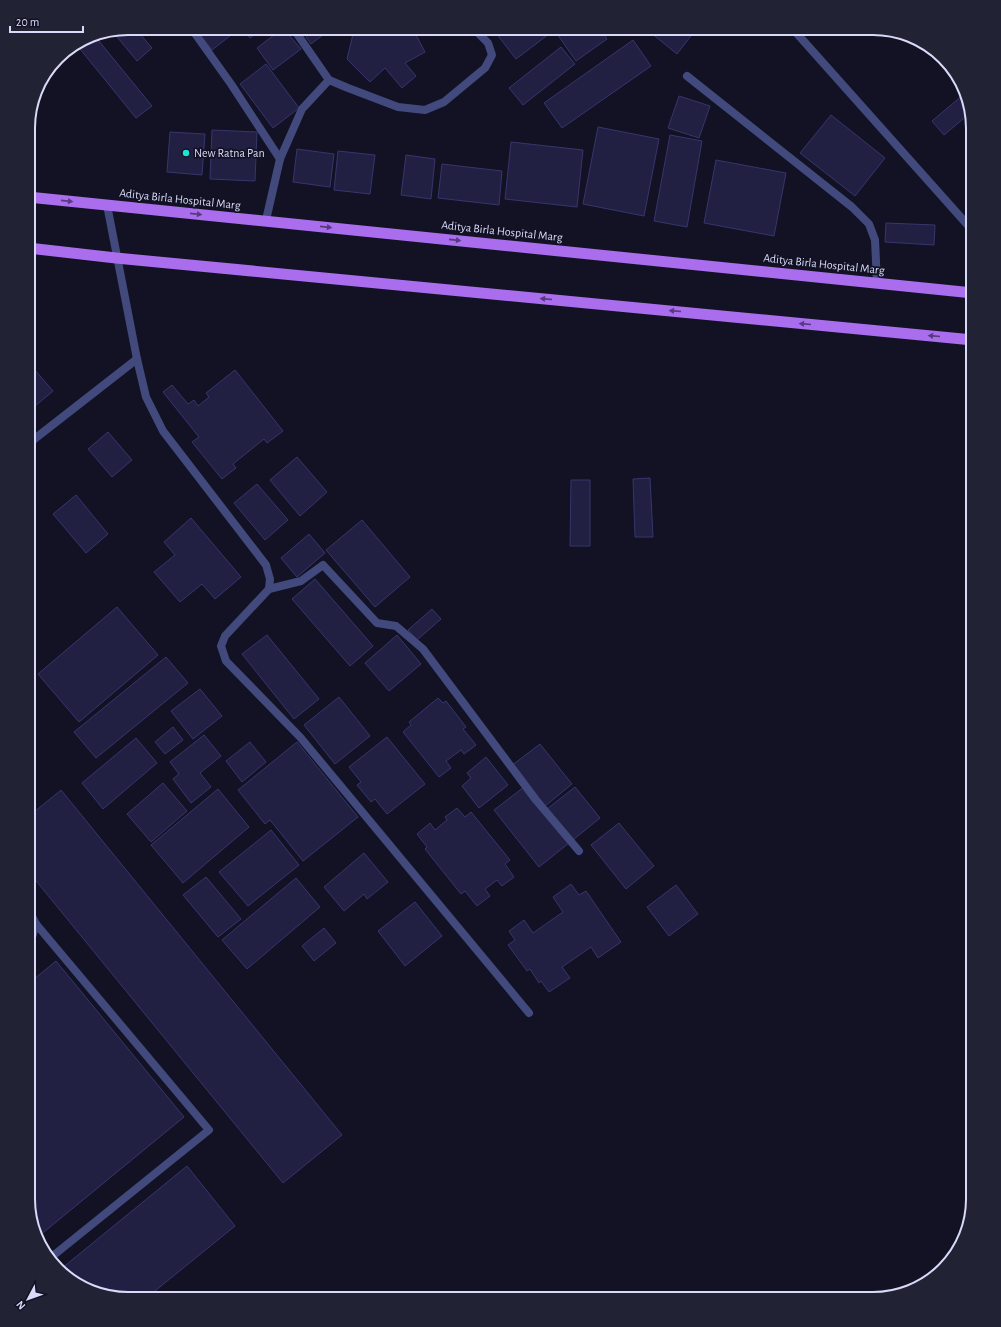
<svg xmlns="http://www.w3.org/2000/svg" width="1001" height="1327" viewBox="0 0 1001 1327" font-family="'Alegreya Sans',sans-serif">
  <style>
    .building { fill: #212043; stroke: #37356c }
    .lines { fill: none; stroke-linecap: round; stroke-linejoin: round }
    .service { stroke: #42497d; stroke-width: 8 }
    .minor { stroke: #42497d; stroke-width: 8 }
    .primary { stroke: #a96ded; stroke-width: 11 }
    .oneway { fill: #563b7e }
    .poi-dot { fill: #1ce4d8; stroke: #121224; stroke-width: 1.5 }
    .labels { text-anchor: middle; stroke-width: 3.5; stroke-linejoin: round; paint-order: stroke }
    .poi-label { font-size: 12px; fill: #d9dafa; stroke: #121224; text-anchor: start }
    .street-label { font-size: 12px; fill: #d9dafa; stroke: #121224 }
    .rim { fill: none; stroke: #d9dafa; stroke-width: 2 }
  </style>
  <rect width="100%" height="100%" fill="#121224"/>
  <g class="building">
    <path d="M 128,28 L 135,28 L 152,48 L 137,61 L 113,32 Z"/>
    <path d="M 195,28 L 240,28 L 212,50 Z"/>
    <path d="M 242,28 L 264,28 L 250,38 Z"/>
    <path d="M 283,28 L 301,49 L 273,70 L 257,48 Z"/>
    <path d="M 300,28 L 332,28 L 311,44 Z"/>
    <path d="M 357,28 L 407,28 L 416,35 L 425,52 L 405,63 L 416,76 L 402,88 L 385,68 L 370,82 L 347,59 L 354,30 Z"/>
    <path d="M 492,28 L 557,28 L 516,59 Z"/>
    <path d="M 560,28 L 600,28 L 607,39 L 576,61 L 555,31 Z"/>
    <path d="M 645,28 L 697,28 L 677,54 Z"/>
    <path d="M 94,35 L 152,106 L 136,118 L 76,44 L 90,36 Z"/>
    <path d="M 633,40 L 651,66 L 562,128 L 544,103 Z"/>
    <path d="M 561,47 L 575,64 L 523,105 L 509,88 Z"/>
    <path d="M 266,64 L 299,108 L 273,128 L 240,84 Z"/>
    <path d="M 36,94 L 40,99 L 33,104 Z"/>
    <path d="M 963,95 L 969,114 L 944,135 L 932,121 Z"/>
    <path d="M 679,96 L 710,106 L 699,138 L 668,128 Z"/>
    <path d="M 831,115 L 885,158 L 855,196 L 800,153 Z"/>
    <path d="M 598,127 L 659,139 L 644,216 L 583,204 Z"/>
    <path d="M 212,130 L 257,132 L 255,181 L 210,179 Z"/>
    <path d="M 170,132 L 205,134 L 202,175 L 167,172 Z"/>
    <path d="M 670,135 L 702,141 L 687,227 L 654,221 Z"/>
    <path d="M 511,142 L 583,150 L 577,207 L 505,199 Z"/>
    <path d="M 297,149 L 334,154 L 330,187 L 293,182 Z"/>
    <path d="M 338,151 L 375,155 L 370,194 L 334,190 Z"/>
    <path d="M 406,155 L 435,159 L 431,199 L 401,195 Z"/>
    <path d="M 716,160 L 786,173 L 774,236 L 704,223 Z"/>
    <path d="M 442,164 L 502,171 L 499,205 L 438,198 Z"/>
    <path d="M 886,223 L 935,225 L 934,245 L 885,242 Z"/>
    <path d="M 34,369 L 53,391 L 28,412 L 28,375 Z"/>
    <path d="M 235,370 L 283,431 L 267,443 L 264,439 L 233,464 L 236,468 L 222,479 L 192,442 L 199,437 L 163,392 L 172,385 L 188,404 L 194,400 L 198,406 L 209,397 L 206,393 Z"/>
    <path d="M 108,432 L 132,460 L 112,477 L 88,449 Z"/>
    <path d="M 297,457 L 327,492 L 300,516 L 270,480 Z"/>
    <path d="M 650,478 L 653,537 L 635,537 L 633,479 Z"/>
    <path d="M 571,480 L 590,480 L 590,546 L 570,546 Z"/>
    <path d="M 257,484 L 288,520 L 265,540 L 234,503 Z"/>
    <path d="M 76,495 L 108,534 L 86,553 L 53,514 Z"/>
    <path d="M 191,518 L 241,577 L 215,599 L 202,584 L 180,602 L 154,572 L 175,555 L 164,542 Z"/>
    <path d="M 362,520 L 410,577 L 375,607 L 326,550 Z"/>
    <path d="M 309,534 L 325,553 L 297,577 L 281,558 Z"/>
    <path d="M 315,579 L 373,646 L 350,666 L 292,599 Z"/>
    <path d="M 117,607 L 158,655 L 79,722 L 38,674 Z"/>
    <path d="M 432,609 L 441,619 L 417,640 L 408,630 Z"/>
    <path d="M 267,635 L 319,699 L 294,719 L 242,654 Z"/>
    <path d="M 397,635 L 421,664 L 389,691 L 365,663 Z"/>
    <path d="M 166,657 L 188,683 L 96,758 L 74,732 Z"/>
    <path d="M 200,689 L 222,716 L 193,739 L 171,711 Z"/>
    <path d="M 339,697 L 370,736 L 335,764 L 304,725 Z"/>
    <path d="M 438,698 L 443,703 L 446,701 L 466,727 L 463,729 L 476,745 L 464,754 L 461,750 L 446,761 L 451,768 L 439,777 L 403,732 L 411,725 L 409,722 Z"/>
    <path d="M 173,727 L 183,740 L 165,754 L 155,742 Z"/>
    <path d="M 204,735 L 221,756 L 200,773 L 211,787 L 191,803 L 173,779 L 179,774 L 170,762 Z"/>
    <path d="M 387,737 L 425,784 L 387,814 L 375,799 L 371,802 L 357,785 L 361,782 L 349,767 Z"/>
    <path d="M 136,738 L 157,763 L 103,809 L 82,783 Z"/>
    <path d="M 250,742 L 266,762 L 242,782 L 226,761 Z"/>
    <path d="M 297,742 L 358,817 L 303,861 L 270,820 L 265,824 L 238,790 Z"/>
    <path d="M 540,744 L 572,784 L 544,807 L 511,766 Z"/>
    <path d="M 28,752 L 34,759 L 28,763 Z"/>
    <path d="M 486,757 L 508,785 L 479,808 L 462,786 L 471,778 L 467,773 Z"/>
    <path d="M 163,783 L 187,811 L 151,842 L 127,814 Z"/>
    <path d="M 524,787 L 569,843 L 539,867 L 494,810 Z"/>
    <path d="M 575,787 L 600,818 L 573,840 L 547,809 Z"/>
    <path d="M 218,789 L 249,827 L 183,883 L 151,845 Z"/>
    <path d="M 61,790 L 342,1135 L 283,1183 L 28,871 L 28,817 Z"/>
    <path d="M 457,808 L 465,817 L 471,812 L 510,860 L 505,864 L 514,877 L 502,886 L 497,880 L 485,889 L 490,896 L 477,906 L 465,891 L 461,894 L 425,849 L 427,847 L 417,834 L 430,823 L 435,830 L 447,820 L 445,817 Z"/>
    <path d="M 619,823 L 654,866 L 626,889 L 591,845 Z"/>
    <path d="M 271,830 L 299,865 L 248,906 L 219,872 Z"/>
    <path d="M 364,853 L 388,882 L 367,899 L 364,894 L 344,911 L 324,887 Z"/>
    <path d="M 206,877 L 241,919 L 218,937 L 183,895 Z"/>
    <path d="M 296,878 L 320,907 L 247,969 L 222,940 Z"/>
    <path d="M 571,884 L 579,895 L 586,891 L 621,942 L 598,958 L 591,947 L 562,967 L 570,978 L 549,992 L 541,981 L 539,983 L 530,969 L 527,971 L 508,945 L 515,940 L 509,931 L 524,920 L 533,933 L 563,912 L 553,897 Z"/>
    <path d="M 676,885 L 698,914 L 669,936 L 647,907 Z"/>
    <path d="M 415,902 L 442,936 L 405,966 L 378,931 Z"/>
    <path d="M 324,928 L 336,943 L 314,961 L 302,946 Z"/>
    <path d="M 56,961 L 184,1117 L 39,1236 L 28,1199 L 28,984 Z"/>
    <path d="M 187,1166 L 235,1226 L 145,1299 L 128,1299 L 78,1286 L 61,1269 Z"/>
  </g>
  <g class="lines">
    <g class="service">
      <path d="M 28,444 L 137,359"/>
      <path d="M 36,924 L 209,1130 L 49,1259"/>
      <path d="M 28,942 L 32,937 L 36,924 L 28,909"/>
    </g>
    <g class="minor">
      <path d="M 191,28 L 231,84 L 280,159"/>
      <path d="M 293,28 L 329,80 L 348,88 L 398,107 L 425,110 L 444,102 L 485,68 L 492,55 L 488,43 L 473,28"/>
      <path d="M 792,28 L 973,231"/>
      <path d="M 687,76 L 852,207 L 869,224 L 875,240 L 877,283"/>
      <path d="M 107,205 L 137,359 L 146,397 L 163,431 L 266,565 L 270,579 L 269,589 L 225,636 L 221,646 L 226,661 L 300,737 L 529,1013"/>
      <path d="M 266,220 L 280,159 L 302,109 L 329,80"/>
      <path d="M 269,589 L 301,581 L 323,565 L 377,623 L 396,626 L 423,649 L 536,800 L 579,851"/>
    </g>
    <g class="primary">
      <path d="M 28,197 L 973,293"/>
      <path d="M 28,248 L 116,258 L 973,340"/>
    </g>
  </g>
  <defs><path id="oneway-solid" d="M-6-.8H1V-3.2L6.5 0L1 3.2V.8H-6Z"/></defs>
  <g class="oneway">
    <use href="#oneway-solid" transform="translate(67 201) rotate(6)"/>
    <use href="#oneway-solid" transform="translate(196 214) rotate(6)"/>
    <use href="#oneway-solid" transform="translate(326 227) rotate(6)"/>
    <use href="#oneway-solid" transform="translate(455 240) rotate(6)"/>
    <use href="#oneway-solid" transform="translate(546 299) rotate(-175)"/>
    <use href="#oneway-solid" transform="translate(675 311) rotate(-175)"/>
    <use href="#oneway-solid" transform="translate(805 324) rotate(-175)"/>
    <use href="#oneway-solid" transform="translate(934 336) rotate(-175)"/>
  </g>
  <circle class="poi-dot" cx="186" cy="153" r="4"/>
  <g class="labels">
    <g class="poi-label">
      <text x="194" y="157">New Ratna Pan</text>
    </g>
    <g class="street-label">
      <text transform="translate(180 199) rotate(6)" y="4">Aditya Birla Hospital Marg</text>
      <text transform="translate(502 231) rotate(6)" y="4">Aditya Birla Hospital Marg</text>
      <text transform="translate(824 264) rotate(6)" y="4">Aditya Birla Hospital Marg</text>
    </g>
  </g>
  <path d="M0 0H1001V1327H0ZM128 35H873A93 93 0 0 1 966 128V1199A93 93 0 0 1 873 1292H128A93 93 0 0 1 35 1199V128A93 93 0 0 1 128 35Z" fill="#222235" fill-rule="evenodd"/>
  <path class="rim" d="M128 35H873A93 93 0 0 1 966 128V1199A93 93 0 0 1 873 1292H128A93 93 0 0 1 35 1199V128A93 93 0 0 1 128 35Z"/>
  <g transform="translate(28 1299) rotate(229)" stroke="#121224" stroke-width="3" paint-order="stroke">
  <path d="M0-3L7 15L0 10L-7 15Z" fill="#d9dafa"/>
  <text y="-6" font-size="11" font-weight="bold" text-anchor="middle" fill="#d9dafa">N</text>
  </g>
  <path d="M10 26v6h73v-6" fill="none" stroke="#d9dafa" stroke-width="2"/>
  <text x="16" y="26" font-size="12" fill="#d9dafa" stroke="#121224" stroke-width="3" paint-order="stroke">20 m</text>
</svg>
